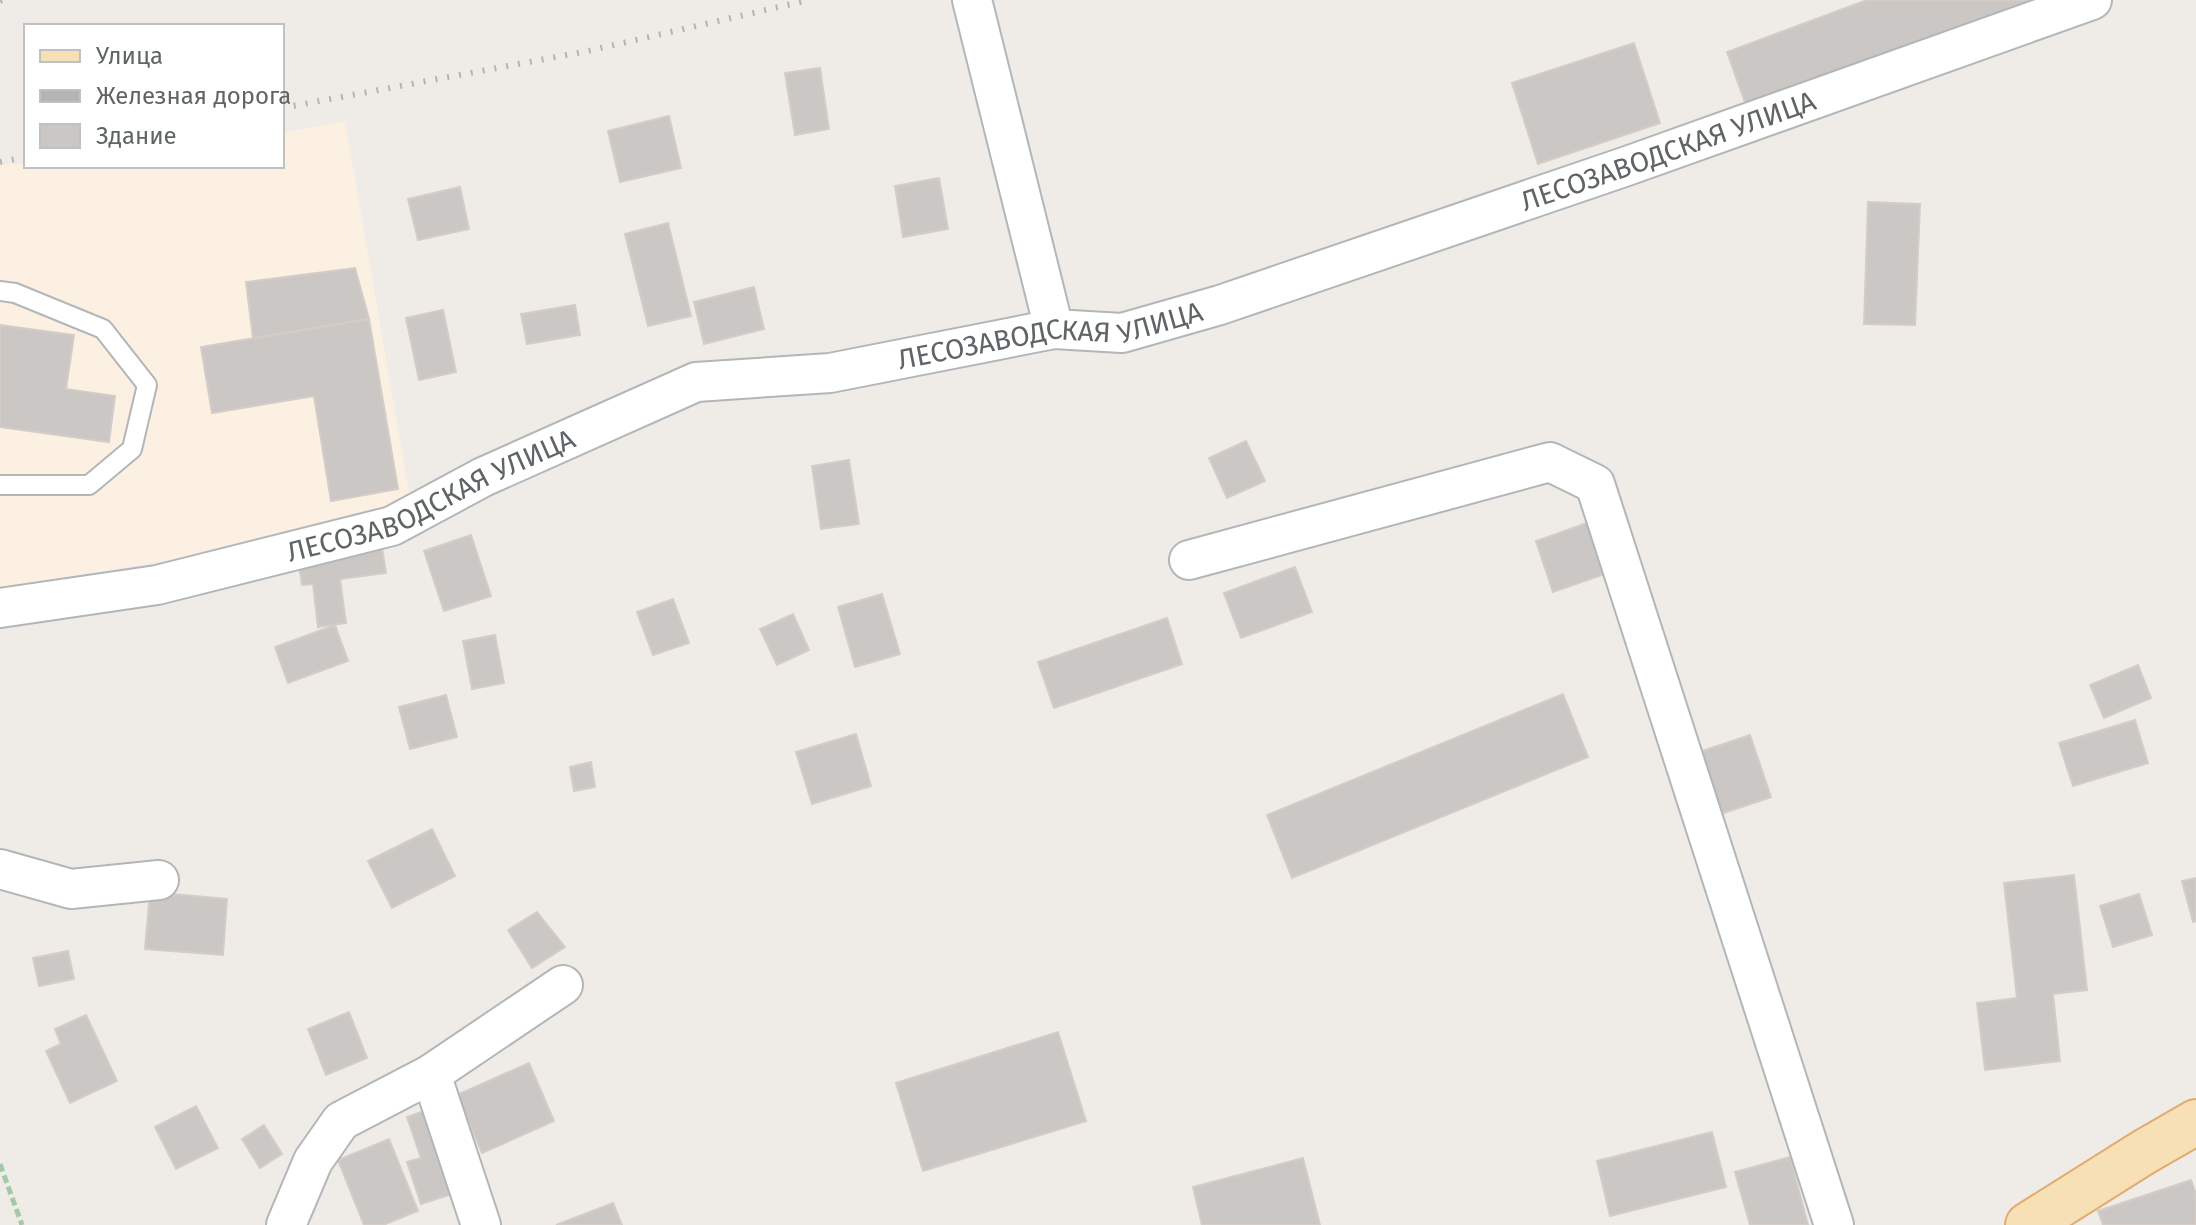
<svg xmlns="http://www.w3.org/2000/svg" width="2196" height="1225" viewBox="0 0 2196 1225" font-family="'Fira Sans',sans-serif">
  <style>
    .commercial { fill: #fbf0e2 }
    .building { fill: #cbc7c4; stroke: #d4cdc7; stroke-width: 2 }
    .lines { fill: none; stroke-linecap: round; stroke-linejoin: round }
    .service-casing { stroke: #b3b6b8; stroke-width: 22 }
    .minor-casing { stroke: #b3b6b8; stroke-width: 42 }
    .primary-casing { stroke: #e3aa6e; stroke-width: 48 }
    .path { stroke: #a4c9a8; stroke-width: 5; stroke-dasharray: 8 4; stroke-linecap: butt }
    .service { stroke: #fff; stroke-width: 18 }
    .minor { stroke: #fff; stroke-width: 38 }
    .primary { stroke: #f7dfb6; stroke-width: 44 }
    .rail { stroke: #b3b4b4; stroke-width: 6; stroke-dasharray: 2 10; stroke-linecap: butt }
    .labels { text-anchor: middle; stroke-width: 6; stroke-linejoin: round; paint-order: stroke }
    .street-label { font-size: 28px; fill: #5f6466; stroke: #fff }
  </style>
  <rect width="100%" height="100%" fill="#efece8"/>
  <path class="commercial" d="M 345,121 L 411,504 L 313,534 L 0,590 L 0,164 L 282,166 L 282,133 Z"/>
  <g class="building">
    <path d="M 1867,0 L 2036,0 L 1747,108 L 1727,52 Z"/>
    <path d="M 1634,43 L 1660,123 L 1538,164 L 1512,83 Z"/>
    <path d="M 820,68 L 829,129 L 795,135 L 785,73 Z"/>
    <path d="M 669,116 L 681,168 L 620,182 L 608,131 Z"/>
    <path d="M 939,178 L 948,229 L 903,237 L 895,186 Z"/>
    <path d="M 460,187 L 469,229 L 418,240 L 408,199 Z"/>
    <path d="M 1868,202 L 1920,204 L 1915,325 L 1864,324 Z"/>
    <path d="M 668,223 L 691,316 L 648,326 L 625,234 Z"/>
    <path d="M 355,268 L 369,319 L 253,338 L 246,282 Z"/>
    <path d="M 754,287 L 764,329 L 704,344 L 694,302 Z"/>
    <path d="M 575,305 L 580,335 L 527,344 L 521,314 Z"/>
    <path d="M 443,310 L 456,372 L 419,380 L 406,318 Z"/>
    <path d="M 369,319 L 398,489 L 331,501 L 314,396 L 212,413 L 201,347 Z"/>
    <path d="M 0,325 L 74,335 L 66,389 L 115,396 L 109,442 L 0,427 Z"/>
    <path d="M 1246,441 L 1265,481 L 1227,498 L 1209,458 Z"/>
    <path d="M 849,460 L 859,524 L 821,529 L 812,466 Z"/>
    <path d="M 1587,523 L 1605,574 L 1553,592 L 1536,541 Z"/>
    <path d="M 471,535 L 491,596 L 444,611 L 424,551 Z"/>
    <path d="M 381,542 L 386,573 L 340,579 L 346,623 L 318,627 L 313,584 L 302,585 L 297,553 Z"/>
    <path d="M 1295,567 L 1312,612 L 1241,638 L 1224,593 Z"/>
    <path d="M 882,594 L 900,654 L 855,667 L 838,607 Z"/>
    <path d="M 673,599 L 689,643 L 653,655 L 637,612 Z"/>
    <path d="M 793,614 L 809,650 L 777,665 L 760,629 Z"/>
    <path d="M 1167,618 L 1182,664 L 1054,708 L 1038,662 Z"/>
    <path d="M 335,625 L 348,661 L 288,683 L 275,647 Z"/>
    <path d="M 495,635 L 504,683 L 472,689 L 463,641 Z"/>
    <path d="M 2138,665 L 2151,698 L 2104,718 L 2090,685 Z"/>
    <path d="M 1563,694 L 1588,757 L 1292,878 L 1267,815 Z"/>
    <path d="M 446,695 L 457,737 L 410,749 L 399,707 Z"/>
    <path d="M 2135,720 L 2148,763 L 2073,786 L 2059,743 Z"/>
    <path d="M 856,734 L 871,786 L 812,804 L 796,752 Z"/>
    <path d="M 1750,735 L 1771,797 L 1721,814 L 1700,752 Z"/>
    <path d="M 591,762 L 595,787 L 574,791 L 570,767 Z"/>
    <path d="M 432,829 L 455,876 L 392,908 L 368,861 Z"/>
    <path d="M 2074,875 L 2087,990 L 2053,994 L 2060,1061 L 1985,1070 L 1977,1003 L 2017,998 L 2004,883 Z"/>
    <path d="M 2196,878 L 2196,921 L 2193,922 L 2182,881 Z"/>
    <path d="M 150,892 L 227,899 L 223,955 L 145,949 Z"/>
    <path d="M 2139,894 L 2152,935 L 2113,947 L 2100,906 Z"/>
    <path d="M 537,912 L 565,947 L 532,968 L 508,930 Z"/>
    <path d="M 68,951 L 74,979 L 39,986 L 33,958 Z"/>
    <path d="M 349,1012 L 367,1058 L 326,1075 L 308,1029 Z"/>
    <path d="M 86,1015 L 117,1081 L 70,1103 L 46,1051 L 61,1044 L 55,1029 Z"/>
    <path d="M 1058,1032 L 1086,1121 L 923,1171 L 896,1083 Z"/>
    <path d="M 529,1063 L 554,1121 L 482,1153 L 457,1095 Z"/>
    <path d="M 196,1106 L 218,1148 L 176,1169 L 155,1127 Z"/>
    <path d="M 432,1108 L 461,1191 L 421,1204 L 407,1162 L 421,1158 L 407,1117 Z"/>
    <path d="M 264,1125 L 282,1154 L 260,1168 L 242,1139 Z"/>
    <path d="M 1712,1132 L 1726,1187 L 1610,1216 L 1597,1161 Z"/>
    <path d="M 389,1139 L 418,1211 L 383,1225 L 364,1225 L 338,1160 Z"/>
    <path d="M 1790,1157 L 1808,1225 L 1750,1225 L 1735,1172 Z"/>
    <path d="M 1303,1158 L 1320,1225 L 1202,1225 L 1193,1187 Z"/>
    <path d="M 2191,1180 L 2196,1194 L 2196,1225 L 2103,1225 L 2098,1211 Z"/>
    <path d="M 613,1203 L 622,1225 L 556,1225 Z"/>
  </g>
  <g class="lines">
    <g class="service-casing">
      <path id="service" d="M 0,291 L 15,293 L 103,329 L 147,385 L 132,449 L 89,485 L 0,485"/>
    </g>
    <g class="minor-casing">
      <g id="minor">
        <path d="M 972,0 L 1054,329"/>
        <path d="M 1189,560 L 1550,462 L 1595,484 L 1834,1225"/>
        <path id="s1" d="M 0,608 L 157,585 L 392,526 L 483,477 L 696,382 L 830,373 L 1054,329 L 1122,333 L 1220,305 L 1627,166 L 2092,0"/>
        <path d="M 0,869 L 71,889 L 159,880"/>
        <path d="M 431,1074 L 481,1225"/>
        <path d="M 286,1225 L 313,1161 L 341,1121 L 431,1074 L 563,985"/>
      </g>
    </g>
    <g class="primary-casing">
      <path id="primary" d="M 2028,1225 L 2144,1152 L 2196,1122"/>
    </g>
    <path class="path" d="M 0,1164 L 22,1225"/>
    <use href="#service" class="service"/>
    <use href="#minor" class="minor"/>
    <use href="#primary" class="primary"/>
    <g class="rail">
      <path d="M 0,1 L 2,0"/>
      <path d="M 282,108 L 588,51 L 809,0"/>
      <path d="M 0,162 L 26,157"/>
    </g>
  </g>
  <g class="labels">
    <g class="street-label">
      <text dy="10" stroke="none"><textPath href="#s1" startOffset="1744">ЛЕСОЗАВОДСКАЯ УЛИЦА</textPath></text>
      <text dy="10" stroke="none"><textPath href="#s1" startOffset="1096">ЛЕСОЗАВОДСКАЯ УЛИЦА</textPath></text>
      <text dy="10" stroke="none"><textPath href="#s1" startOffset="448">ЛЕСОЗАВОДСКАЯ УЛИЦА</textPath></text>
    </g>
  </g>
  <rect x="24" y="24" width="260" height="144" fill="#ffffff" stroke="#bfc1c2" stroke-width="2"/>
  <rect x="40" y="50" width="40" height="12" fill="#f7dfb6" stroke="#bfc1c2" stroke-width="2"/>
  <text x="96" y="64" font-size="24" fill="#5f6466">Улица</text>
  <rect x="40" y="90" width="40" height="12" fill="#b3b4b4" stroke="#bfc1c2" stroke-width="2"/>
  <text x="96" y="104" font-size="24" fill="#5f6466">Железная дорога</text>
  <rect x="40" y="124" width="40" height="24" fill="#cbc7c4" stroke="#bfc1c2" stroke-width="2"/>
  <text x="96" y="144" font-size="24" fill="#5f6466">Здание</text>
</svg>
